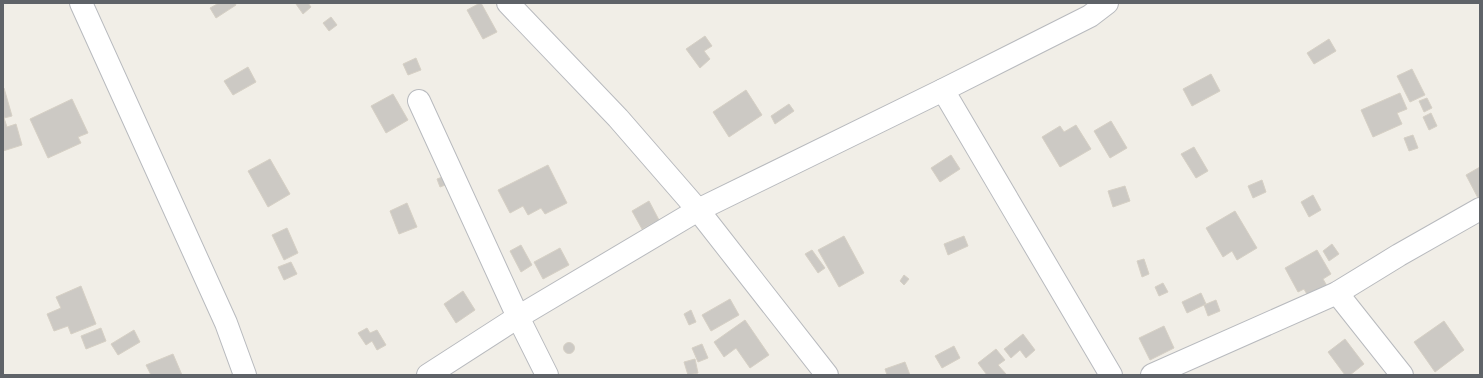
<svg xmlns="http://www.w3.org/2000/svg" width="1483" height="378" viewBox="0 0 1483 378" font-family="'Golos Text',sans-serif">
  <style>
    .building { fill: #ccc9c4; stroke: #d6d0c5 }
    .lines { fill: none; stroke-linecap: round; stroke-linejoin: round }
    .minor-casing { stroke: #b8babe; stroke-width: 24 }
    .minor { stroke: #fff; stroke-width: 22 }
  </style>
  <rect width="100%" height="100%" fill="#f1eee7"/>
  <g class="building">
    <path d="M 219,3 L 235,3 L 236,5 L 216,18 L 210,8 Z"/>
    <path d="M 298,3 L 308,3 L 311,7 L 303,14 L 296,4 Z"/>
    <path d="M 480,3 L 481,3 L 497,32 L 483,39 L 467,10 Z"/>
    <path d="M 331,17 L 337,25 L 329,31 L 323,23 Z"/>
    <path d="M 705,36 L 712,46 L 704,51 L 710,59 L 700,68 L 686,49 Z"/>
    <path d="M 1329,39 L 1336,51 L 1314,64 L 1307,53 Z"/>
    <path d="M 416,58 L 421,70 L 408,75 L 403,64 Z"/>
    <path d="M 248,67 L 256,82 L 233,95 L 224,81 Z"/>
    <path d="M 1412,69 L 1425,95 L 1410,102 L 1397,76 Z"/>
    <path d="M 1211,74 L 1220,91 L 1192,106 L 1183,89 Z"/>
    <path d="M 4,88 L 12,116 L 4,118 L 7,127 L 16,124 L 22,145 L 3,151 L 3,89 Z"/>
    <path d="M 746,90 L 762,115 L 729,137 L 713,112 Z"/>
    <path d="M 1400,93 L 1407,109 L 1397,113 L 1402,124 L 1373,137 L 1361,110 Z"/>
    <path d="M 393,94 L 408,120 L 386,133 L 371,106 Z"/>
    <path d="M 1427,98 L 1432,108 L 1424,112 L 1419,101 Z"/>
    <path d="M 72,99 L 88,133 L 78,137 L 81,143 L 48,158 L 30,119 Z"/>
    <path d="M 789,104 L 794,111 L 775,124 L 771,116 Z"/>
    <path d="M 1431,113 L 1437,126 L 1429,130 L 1423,117 Z"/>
    <path d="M 1111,121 L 1127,148 L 1110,158 L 1094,131 Z"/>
    <path d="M 1076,125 L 1091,149 L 1060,167 L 1042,137 L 1060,126 L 1064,132 Z"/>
    <path d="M 1413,135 L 1418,148 L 1409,151 L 1404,138 Z"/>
    <path d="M 1194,147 L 1208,171 L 1196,178 L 1181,154 Z"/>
    <path d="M 951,155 L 960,169 L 940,182 L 931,168 Z"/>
    <path d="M 270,159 L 290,194 L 268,207 L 248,171 Z"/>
    <path d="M 548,165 L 567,203 L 545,214 L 541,208 L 528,215 L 523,206 L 510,213 L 498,190 Z"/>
    <path d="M 1480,167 L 1480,197 L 1478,198 L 1466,175 Z"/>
    <path d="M 445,176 L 448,184 L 440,187 L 437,179 Z"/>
    <path d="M 1262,180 L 1266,192 L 1253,198 L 1248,186 Z"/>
    <path d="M 1125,186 L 1130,201 L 1113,207 L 1108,191 Z"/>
    <path d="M 1313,195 L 1321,210 L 1309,217 L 1301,202 Z"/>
    <path d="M 649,201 L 659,220 L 642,229 L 632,211 Z"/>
    <path d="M 407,203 L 417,227 L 399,234 L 390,211 Z"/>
    <path d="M 1235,211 L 1257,248 L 1237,260 L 1232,251 L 1223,257 L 1206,228 Z"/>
    <path d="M 287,228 L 298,253 L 284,260 L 272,235 Z"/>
    <path d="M 844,236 L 864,273 L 839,287 L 818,250 Z"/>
    <path d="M 964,236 L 968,246 L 948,255 L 944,244 Z"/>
    <path d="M 1332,244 L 1339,254 L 1329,261 L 1323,251 Z"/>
    <path d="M 521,245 L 532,265 L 521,272 L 510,251 Z"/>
    <path d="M 560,248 L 569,265 L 543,279 L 534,262 Z"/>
    <path d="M 812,250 L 825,268 L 818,273 L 805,254 Z"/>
    <path d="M 1317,250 L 1331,274 L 1323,279 L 1327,286 L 1308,296 L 1304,289 L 1298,292 L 1285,268 Z"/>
    <path d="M 1144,259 L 1149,274 L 1142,277 L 1137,261 Z"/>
    <path d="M 291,262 L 297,274 L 284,280 L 278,267 Z"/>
    <path d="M 904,275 L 909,279 L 904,285 L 900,281 Z"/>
    <path d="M 1163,283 L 1168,292 L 1159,296 L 1155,287 Z"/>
    <path d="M 81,286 L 96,324 L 71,334 L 68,326 L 54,331 L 47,314 L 61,308 L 56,297 Z"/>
    <path d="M 463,291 L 475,310 L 456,323 L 444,304 Z"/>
    <path d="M 1201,293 L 1206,304 L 1187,313 L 1182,302 Z"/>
    <path d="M 730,299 L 739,315 L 711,331 L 702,315 Z"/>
    <path d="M 1216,300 L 1220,311 L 1208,316 L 1204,305 Z"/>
    <path d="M 691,310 L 696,322 L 689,325 L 684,314 Z"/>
    <path d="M 745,320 L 769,355 L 750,368 L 736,348 L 724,357 L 714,342 Z"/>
    <path d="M 1444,321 L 1464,350 L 1435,372 L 1414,342 Z"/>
    <path d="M 1164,326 L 1174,348 L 1150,360 L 1139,338 Z"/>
    <path d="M 101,328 L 106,341 L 86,349 L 81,336 Z"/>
    <path d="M 367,328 L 370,333 L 377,330 L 386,345 L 377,350 L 372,341 L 366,345 L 358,333 Z"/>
    <path d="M 134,330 L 140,342 L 118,355 L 111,344 Z"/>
    <path d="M 1023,334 L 1035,350 L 1026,358 L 1020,350 L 1011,358 L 1004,349 Z"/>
    <path d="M 1345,339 L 1364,364 L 1350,375 L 1345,375 L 1328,352 Z"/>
    <circle cx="569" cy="348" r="5.5"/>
    <path d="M 702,344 L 708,358 L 698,362 L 692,348 Z"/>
    <path d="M 954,346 L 960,358 L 942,368 L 935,356 Z"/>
    <path d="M 996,349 L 1005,360 L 998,365 L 1006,374 L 1004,375 L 987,375 L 978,363 Z"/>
    <path d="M 173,354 L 182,375 L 151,375 L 146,365 Z"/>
    <path d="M 695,359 L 698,373 L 688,375 L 684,362 Z"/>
    <path d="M 905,362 L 910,375 L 887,375 L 885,369 Z"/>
  </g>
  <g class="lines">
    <g class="minor-casing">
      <g id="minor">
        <path d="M 81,3 L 226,323 L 245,375"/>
        <path d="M 508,3 L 618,118 L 698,210 L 827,375"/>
        <path d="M 943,90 L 1111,375"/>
        <path d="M 419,101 L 518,317 L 547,375"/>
        <path d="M 1337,293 L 1402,375"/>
        <path d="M 428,375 L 518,317 L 698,210 L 943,90 L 1090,16 L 1107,3"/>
        <path d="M 1152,375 L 1337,293 L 1399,255 L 1480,209"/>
      </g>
    </g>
    <use href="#minor" class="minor"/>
  </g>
  <rect width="1483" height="378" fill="none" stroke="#5f6368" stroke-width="8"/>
</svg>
